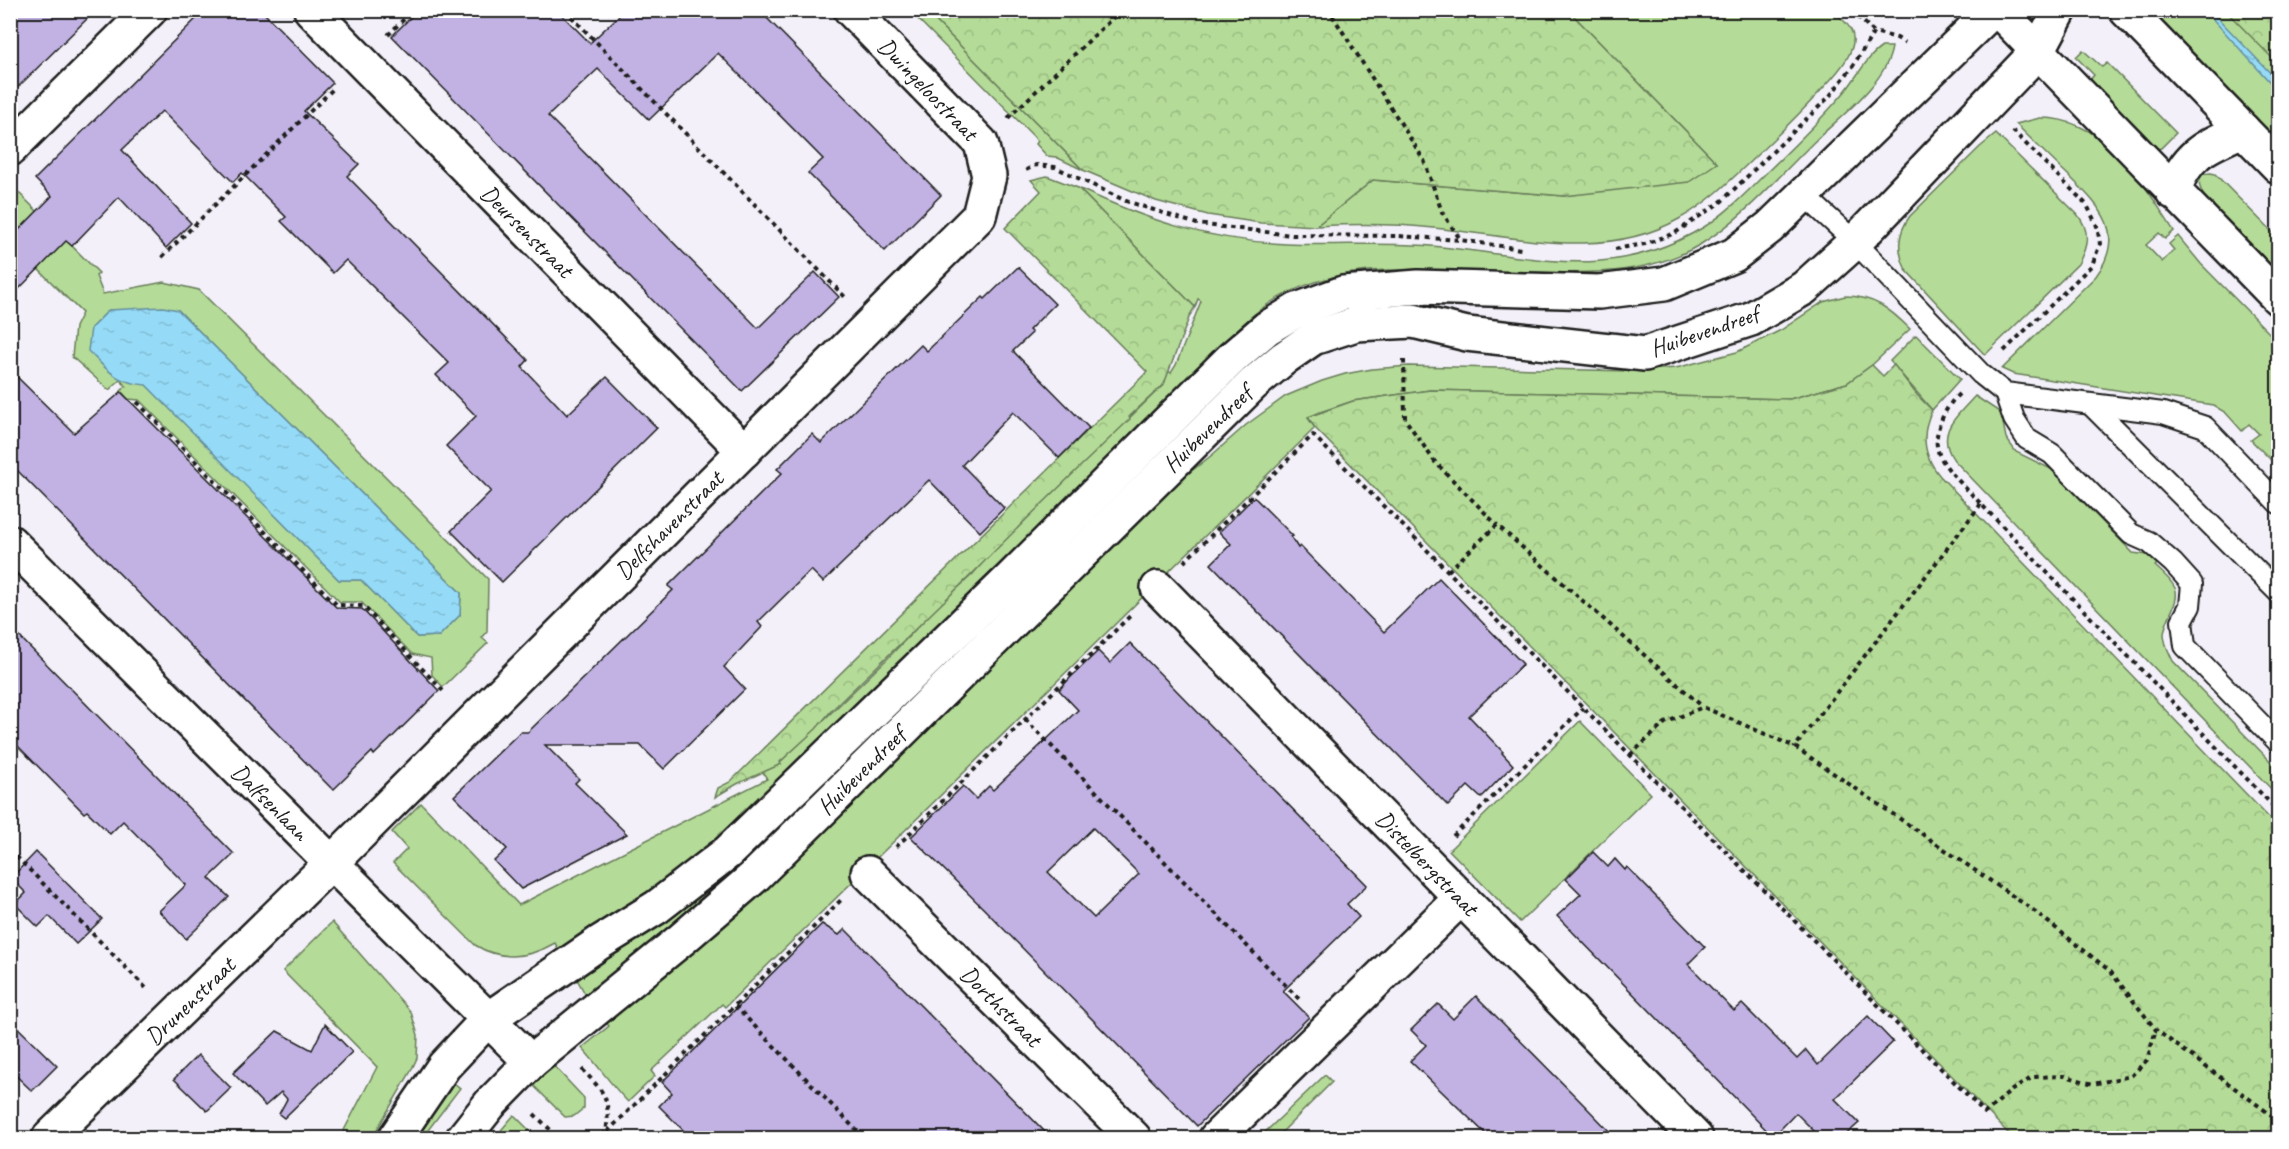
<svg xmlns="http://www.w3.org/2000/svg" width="2289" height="1149" viewBox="0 0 2289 1149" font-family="Caveat,sans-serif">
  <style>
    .green { fill: #b4db97; stroke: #687c5a; stroke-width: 1.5; fill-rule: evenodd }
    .forest { fill: url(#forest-crowns); stroke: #687c5a; stroke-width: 1.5 }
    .water { fill: url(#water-ripples); stroke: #658f9f; stroke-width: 1.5 }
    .building { fill: #c1b2e3; stroke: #1c1c1c; stroke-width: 1.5; fill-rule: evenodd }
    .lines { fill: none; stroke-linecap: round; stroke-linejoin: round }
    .lane-casing { stroke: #1c1c1c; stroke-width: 24 }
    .street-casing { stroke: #1c1c1c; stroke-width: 38 }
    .secondary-casing { stroke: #1c1c1c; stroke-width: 38 }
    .path { stroke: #1c1c1c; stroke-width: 4; stroke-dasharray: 4.5 4.5; stroke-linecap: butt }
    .lane { stroke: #fff; stroke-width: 20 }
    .street { stroke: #fff; stroke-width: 33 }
    .secondary { stroke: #fff; stroke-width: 33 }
    .labels { text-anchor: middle; stroke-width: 4.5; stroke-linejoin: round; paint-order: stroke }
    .street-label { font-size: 24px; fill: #1c1c1c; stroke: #fff }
  </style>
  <defs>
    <pattern id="forest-crowns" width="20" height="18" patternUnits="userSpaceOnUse" patternTransform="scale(1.5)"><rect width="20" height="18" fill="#b4db97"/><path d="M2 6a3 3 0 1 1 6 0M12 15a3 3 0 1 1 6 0" fill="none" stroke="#9abb82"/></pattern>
    <pattern id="water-ripples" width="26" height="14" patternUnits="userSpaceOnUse" patternTransform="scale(1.5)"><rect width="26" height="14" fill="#95dbf7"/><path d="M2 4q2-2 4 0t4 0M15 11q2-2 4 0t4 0" fill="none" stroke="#80bbd3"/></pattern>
  </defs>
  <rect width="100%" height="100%" fill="#f3f0f9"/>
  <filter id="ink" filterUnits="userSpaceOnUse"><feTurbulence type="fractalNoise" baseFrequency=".0167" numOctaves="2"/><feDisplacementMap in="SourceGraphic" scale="12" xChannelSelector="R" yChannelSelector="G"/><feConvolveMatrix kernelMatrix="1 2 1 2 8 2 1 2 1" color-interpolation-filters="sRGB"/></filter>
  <g filter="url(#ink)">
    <g class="green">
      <path d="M 910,11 L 926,11 L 1083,170 L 1056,157 L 1047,156 L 1036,144 L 1038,141 Z"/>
      <path d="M 1569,11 L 1832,11 C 1839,16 1847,22 1851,30 C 1861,49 1835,75 1823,88 C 1802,112 1779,134 1756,156 C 1732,179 1708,203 1679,219 C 1603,262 1515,236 1434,228 C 1397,224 1353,224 1316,226 L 1373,180 L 1564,196 L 1717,163 Z"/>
      <path d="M 2143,11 L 2278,11 L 2278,148 Z"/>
      <path d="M 1882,47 L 1892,47 C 1887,82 1841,116 1816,140 C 1780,175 1745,217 1701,244 C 1645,278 1579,273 1515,272 C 1473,271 1430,271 1388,270 C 1340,271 1288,285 1251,317 C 1223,341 1200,370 1175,397 L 724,844 L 562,955 L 555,943 C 529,958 501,961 475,945 L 393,863 L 407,849 L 392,832 L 421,803 L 519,905 L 767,779 L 763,772 L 781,764 L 780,762 L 886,660 L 936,608 L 973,574 L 989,555 L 1164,384 L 1168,371 L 1171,373 L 1176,365 L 1201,301 L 1198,299 L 1195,307 L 1078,188 C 1148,221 1208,240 1286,244 C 1334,246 1383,242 1431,246 C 1534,255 1607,285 1704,227 C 1727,213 1747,192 1766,173 C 1792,148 1818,123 1842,95 C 1855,81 1865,58 1882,47 Z"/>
      <path d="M 2083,50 L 2102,67 L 2107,63 L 2176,133 L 2161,148 L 2157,149 L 2090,80 L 2094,75 L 2076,57 Z"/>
      <path d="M 2040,118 C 2105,117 2143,183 2174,231 L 2165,239 L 2159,233 L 2146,245 L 2162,262 L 2174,250 L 2169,244 L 2178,236 L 2201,264 L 2278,342 L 2278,455 L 2272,461 L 2251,440 L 2259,434 L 2249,424 L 2242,431 L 2226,413 L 2213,405 L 2013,374 L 2002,369 L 2096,276 C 2129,231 2097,204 2066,173 C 2049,157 2032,140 2016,124 Z"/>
      <path d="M 1996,134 L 2077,214 C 2091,231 2088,246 2078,264 L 1985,355 L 1906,270 C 1897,251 1897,234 1910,216 L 1980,147 Z"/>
      <path d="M 2211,173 L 2215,174 L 2278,238 L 2278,272 L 2204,196 C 2200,189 2197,182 2202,174 Z"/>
      <path d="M 16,190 L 99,273 L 96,276 L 103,294 L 164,282 L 199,290 L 488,579 L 487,632 L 482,638 L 488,643 L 443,687 L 432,675 L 431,658 L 412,654 L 361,602 L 340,602 L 139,400 L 128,399 L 121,391 L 126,386 L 120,380 L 109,390 L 72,357 L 75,327 L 82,313 L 11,242 L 11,195 ZM 109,310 L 178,310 L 461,593 L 460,615 L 439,636 L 417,637 L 361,580 L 339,580 L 91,328 Z"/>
      <path d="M 1845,296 C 1874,296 1890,309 1910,329 L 1872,365 L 1847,383 L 1790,399 L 1430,390 L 1353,401 L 1320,412 L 1308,418 L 1315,428 L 725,1007 L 722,1004 L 651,1071 L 655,1076 L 628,1102 C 611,1085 598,1065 582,1048 L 609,1026 L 600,1014 L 1148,505 L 1212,455 L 1246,425 L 1286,396 L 1322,381 L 1345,374 L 1372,369 L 1409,366 L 1632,371 L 1676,368 L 1737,352 L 1781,330 L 1823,302 Z"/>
      <path d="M 1916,335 L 1960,379 L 1932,410 L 1890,361 Z"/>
      <path d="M 1220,388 L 1225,393 L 753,862 L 587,997 L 574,974 L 799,800 L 803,803 L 807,798 L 805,795 Z"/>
      <path d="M 1975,396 L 2001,413 L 2006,438 L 2016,452 L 2051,469 L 2133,553 L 2148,555 L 2157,564 L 2155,566 C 2162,572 2171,580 2175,588 C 2181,601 2165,619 2164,634 C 2164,644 2169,652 2173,661 L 2278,769 L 2278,796 L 1954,460 C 1934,432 1958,415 1975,396 Z"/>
      <path d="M 1580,721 L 1651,794 L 1520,922 L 1449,850 Z"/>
      <path d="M 332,922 L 411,1012 L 418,1035 L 417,1058 L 410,1073 L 372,1138 L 340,1138 L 377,1067 L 283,971 Z"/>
      <path d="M 553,1065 L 584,1098 L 584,1108 L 574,1116 L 565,1117 L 533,1085 Z"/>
      <path d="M 1325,1075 L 1332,1082 L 1276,1138 L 1259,1138 Z"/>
      <path d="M 450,1080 L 460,1088 L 422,1138 L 409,1138 Z"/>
      <path d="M 514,1115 L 537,1138 L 486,1138 L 491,1131 L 497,1135 Z"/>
    </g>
    <g class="forest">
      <path d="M 926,11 L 1569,11 L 1717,163 L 1689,182 L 1564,196 L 1373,180 L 1316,226 L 1261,223 L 1208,215 L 1156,201 L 1083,170 Z"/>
      <path d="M 2226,11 L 2278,11 L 2278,64 Z"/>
      <path d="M 1047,176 L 1078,188 L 1195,307 L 1190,315 L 1164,384 L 1129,417 L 1130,419 C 1075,471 1025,520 972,574 L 831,711 L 816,729 L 780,762 L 781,764 L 737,784 L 715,797 L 718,788 L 730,782 L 1147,372 L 1005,228 L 1041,191 L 1031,180 Z"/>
      <path d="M 1872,365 L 1883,376 L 1894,365 L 1917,395 L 1932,410 C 1921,433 1923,456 1940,476 L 2278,827 L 2278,1138 L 2013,1138 L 1315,428 L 1308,417 L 1353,401 L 1430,390 L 1790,399 L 1847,383 Z"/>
    </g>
    <g class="water">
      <path d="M 2211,11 L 2278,81 L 2278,91 L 2209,15 Z"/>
      <path d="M 163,307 L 178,310 L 461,593 L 460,615 L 439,636 L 417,637 L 361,580 L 339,580 L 146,385 C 115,382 110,372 88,351 L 91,328 L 109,310 Z"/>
    </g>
    <g class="building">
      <path d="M 10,10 L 96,10 L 10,95 Z"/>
      <path d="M 205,10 L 261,10 L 333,83 L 304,111 L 359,164 L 347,176 L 528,360 L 522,367 L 567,415 L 607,377 L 657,428 L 502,582 L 451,531 L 491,491 L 446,446 L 476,416 L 436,375 L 449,363 L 346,260 L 333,273 L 281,221 L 286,217 L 242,173 L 233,182 L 162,111 L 122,150 L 191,223 L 166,248 L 119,197 L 72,246 L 66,241 L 10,298 L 10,239 L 52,196 L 35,179 Z"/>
      <path d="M 418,10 L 557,10 L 590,43 L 625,10 L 759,10 L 941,195 L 885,251 L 808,173 L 823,159 L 718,53 L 649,120 L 598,69 L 548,116 L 758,328 L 815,272 L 839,297 L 742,391 L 392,36 Z"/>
      <path d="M 1018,267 L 1055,304 L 1029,330 L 1032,333 L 1013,351 L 1089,428 L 1059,458 L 1013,412 L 962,465 L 1004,508 L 980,532 L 929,480 L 823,582 L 811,570 L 758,622 L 762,627 L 724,667 L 745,689 L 664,769 L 640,745 L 545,745 L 579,779 L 575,783 L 627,834 L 521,889 L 494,861 L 507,849 L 454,796 L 520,732 L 528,732 L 673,590 L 668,586 L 782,473 L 777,469 L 812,434 L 821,443 L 921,345 L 927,351 L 983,297 L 985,299 Z"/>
      <path d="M 10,370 L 74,433 L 121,392 L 337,608 L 362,609 L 439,691 L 374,755 L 372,752 L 333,790 L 10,463 Z"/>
      <path d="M 1254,497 L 1293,536 L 1291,537 L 1298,548 L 1300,546 L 1384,632 L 1439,578 L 1523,664 L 1469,716 L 1503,752 L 1502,753 L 1513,765 L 1481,798 L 1468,786 L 1448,806 L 1211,564 L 1231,544 L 1219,532 Z"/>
      <path d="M 10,627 L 234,854 L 209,878 L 229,897 L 186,939 L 159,911 L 186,885 L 123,821 L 110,834 L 87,811 L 84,813 L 10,738 Z"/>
      <path d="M 1130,643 L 1367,885 L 1347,904 L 1359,917 L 1283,991 L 1309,1017 L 1197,1126 L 984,909 L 911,837 L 963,786 L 976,799 L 989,786 L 993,790 L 1078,710 L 1059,690 L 1070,678 L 1098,651 L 1110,663 ZM 1093,828 L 1139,874 L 1094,918 L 1048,872 Z"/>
      <path d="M 36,852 L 102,919 L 76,944 L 49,916 L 38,927 L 15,904 L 26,893 L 11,878 Z"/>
      <path d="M 1593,852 L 1608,867 L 1615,859 L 1625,870 L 1627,867 L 1705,947 L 1688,964 L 1734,1011 L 1742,1004 L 1797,1059 L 1806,1050 L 1818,1065 L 1868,1016 L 1893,1042 L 1835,1099 L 1859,1123 L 1842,1138 L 1821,1138 L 1796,1113 L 1773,1137 L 1747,1110 L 1557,916 L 1581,894 L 1566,879 Z"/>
      <path d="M 822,924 L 839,935 L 845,929 L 1051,1138 L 691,1138 L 659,1106 L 672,1093 L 662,1082 Z"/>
      <path d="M 1476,996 L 1585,1106 L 1616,1138 L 1490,1138 L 1410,1061 L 1426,1045 L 1411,1030 L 1438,1004 L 1453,1019 Z"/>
      <path d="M 10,1020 L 57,1066 L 32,1091 L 10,1070 Z"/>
      <path d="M 325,1024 L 352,1052 L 284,1118 L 279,1114 L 287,1099 L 281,1092 L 265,1106 L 233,1073 L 277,1031 L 312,1050 Z"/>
      <path d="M 198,1055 L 231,1088 L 207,1111 L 174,1079 Z"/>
    </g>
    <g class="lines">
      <g class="lane-casing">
        <g id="lane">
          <path d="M 1804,195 L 1855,242 L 1981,374 L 2005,393 L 2163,413 L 2205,427 L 2278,503"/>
          <path d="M 2005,393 L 2014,419 L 2027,439 L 2052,454 L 2131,534 L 2149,542 L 2173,563 L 2192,584 L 2190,606 L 2182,621 L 2185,646 L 2278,742"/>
          <path d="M 2092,406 L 2278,592"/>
        </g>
      </g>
      <g class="street-casing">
        <g id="street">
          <path d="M 311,10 L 744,451"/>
          <path d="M 10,149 L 150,10"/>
          <path d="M 10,542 L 531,1062"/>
          <path d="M 1158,588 L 1696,1138"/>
          <path d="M 868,873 L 1134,1138"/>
          <path d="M 49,1138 L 331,863 L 979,216 L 989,176 L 981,143 L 851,10"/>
          <path d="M 1216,1138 L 1461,898"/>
        </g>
      </g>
      <g class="secondary-casing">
        <g id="secondary">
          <path d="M 1998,10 L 2278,298"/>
          <path d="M 2126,10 L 2278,166"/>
          <path d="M 2173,192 C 2187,152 2207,146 2243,130"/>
          <path d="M 395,1138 L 444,1066 L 488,1019 L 599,943 L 657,907 L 728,852 L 1010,579 L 1232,358 L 1267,328 L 1297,310 L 1343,293 L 1418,287 L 1599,292 L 1664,284 L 1734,255 L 1770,227 L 1993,10"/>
          <path d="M 463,1138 L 490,1104 L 531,1062 L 682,939 L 754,877 L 1253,384 L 1284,358 L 1313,338 L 1356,324 L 1413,321 L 1467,334 L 1645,354 L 1751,319 L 1804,288 L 1855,242 L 2038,51 L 2060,10"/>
        </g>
      </g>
      <g class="path">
        <path d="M 565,10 L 845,297"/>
        <path d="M 1325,10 L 1334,18 L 1424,160 L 1442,212 L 1460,239"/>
        <path d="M 1851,10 L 1874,32 L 1897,38 L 1905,43"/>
        <path d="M 388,35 L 413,10"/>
        <path d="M 1008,118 L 1121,10"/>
        <path d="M 1026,170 L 1036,165 L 1055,167 L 1126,201 L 1197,224 L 1292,235 L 1398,236 L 1460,240 L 1521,249"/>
        <path d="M 1615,249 L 1645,244 L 1675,233 L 1722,201 L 1829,97 L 1853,66 L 1874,32"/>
        <path d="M 162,257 L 335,87"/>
        <path d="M 2004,351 L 2092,265 L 2100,244 L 2097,226 L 2087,205 L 2013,131"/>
        <path d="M 1404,360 L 1405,419 L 1435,462 L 1497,525"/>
        <path d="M 1959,394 C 1944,408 1929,438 1941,458 C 1948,472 1970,492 1981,504 L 2278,811"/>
        <path d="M 137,402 L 337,605 L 363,606 L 446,694"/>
        <path d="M 1981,504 L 1795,747 L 2033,910 L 2110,971 L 2156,1030 L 2278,1120"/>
        <path d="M 1184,562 L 1313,435 L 1985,1113 L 2012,1090 L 2033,1077 L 2065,1076 L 2093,1084 L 2131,1076 L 2147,1060 L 2156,1030"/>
        <path d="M 1448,571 L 1497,525 L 1703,707"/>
        <path d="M 1025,719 L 1301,1001"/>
        <path d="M 1630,755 L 1665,723 L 1703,707 L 1795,747"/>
        <path d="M 1453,836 L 1583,708"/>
        <path d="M 896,847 L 1132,614"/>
        <path d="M 10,850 L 147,989"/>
        <path d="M 735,1006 L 864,1138"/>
        <path d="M 582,1069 C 605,1094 611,1097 606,1133"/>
        <path d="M 534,1114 L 559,1138"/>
        <path d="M 606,1133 L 612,1138"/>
        <path d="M 586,1138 L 605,1133"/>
        <path d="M 601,1138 L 841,900"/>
      </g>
      <use href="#lane" class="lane"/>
      <use href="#street" class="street"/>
      <use href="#secondary" class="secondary"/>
    </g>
  </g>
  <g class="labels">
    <g class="street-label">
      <text transform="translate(928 89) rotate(46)" y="8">Dwingeloostraat</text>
      <text transform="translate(527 231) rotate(45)" y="8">Deursenstraat</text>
      <text transform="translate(1704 331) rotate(-19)" y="8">Huibevendreef</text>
      <text transform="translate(1207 429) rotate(-44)" y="8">Huibevendreef</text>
      <text transform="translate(669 525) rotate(-45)" y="8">Delfshavenstraat</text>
      <text transform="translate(861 771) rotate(-45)" y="8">Huibevendreef</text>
      <text transform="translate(270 802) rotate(45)" y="8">Dalfsenlaan</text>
      <text transform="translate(1427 863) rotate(46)" y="8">Distelbergstraat</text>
      <text transform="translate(190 1001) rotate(-44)" y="8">Drunenstraat</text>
      <text transform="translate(1001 1006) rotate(45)" y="8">Dorthstraat</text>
    </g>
  </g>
  <rect width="2289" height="1149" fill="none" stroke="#fff" stroke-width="36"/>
  <rect x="18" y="18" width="2253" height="1113" fill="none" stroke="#1c1c1c" stroke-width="2" filter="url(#ink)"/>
</svg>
